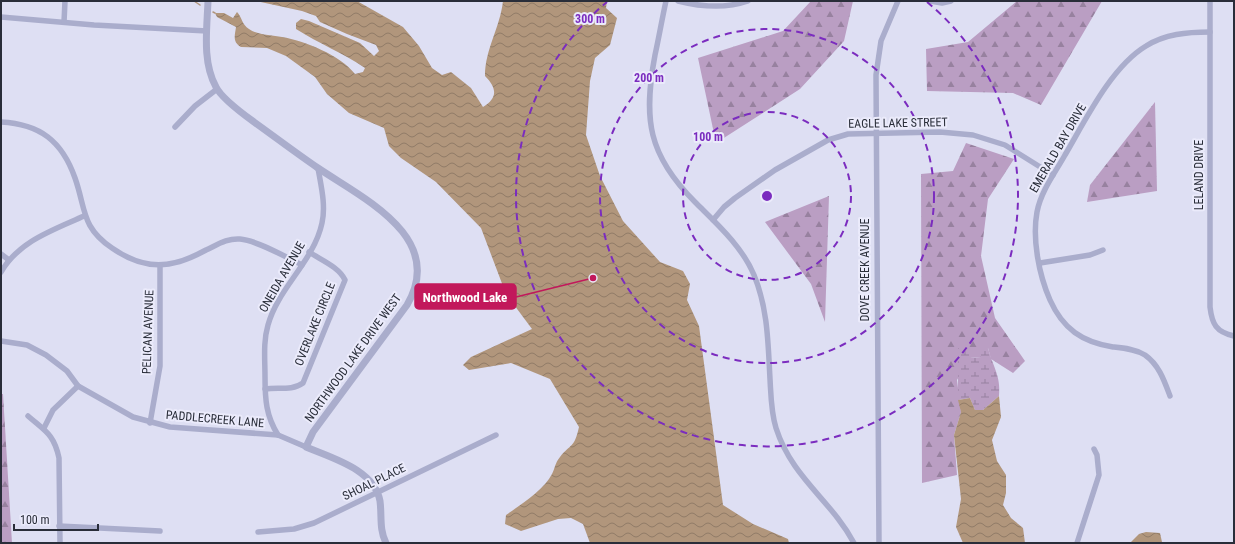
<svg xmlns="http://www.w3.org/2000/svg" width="1235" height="544" viewBox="0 0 1235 544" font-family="'Roboto Condensed',sans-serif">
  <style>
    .forest { fill: url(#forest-firs) }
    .wetland { fill: url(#wetland-marsh) }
    .water { fill: url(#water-waves) }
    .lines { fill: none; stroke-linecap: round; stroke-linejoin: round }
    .stream { stroke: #b1967c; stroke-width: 1.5 }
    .minor { stroke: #aaadcc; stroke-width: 5.5 }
    .tertiary { stroke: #aaadcc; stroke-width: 7 }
    .ring { fill: none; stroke: #7b2cbf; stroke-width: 2; stroke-dasharray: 7 5 }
    .labels { text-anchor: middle; stroke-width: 4; stroke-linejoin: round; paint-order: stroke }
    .street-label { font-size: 12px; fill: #292d39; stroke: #ebebfb }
    .centre { fill: #7b2cbf; stroke: #ebebfb; stroke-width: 2 }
    .ring-label { font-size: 12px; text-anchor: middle; font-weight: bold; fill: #7b2cbf; stroke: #ebebfb; stroke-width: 4; stroke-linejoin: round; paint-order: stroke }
    .leader { fill: none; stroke: #c2185b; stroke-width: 1.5 }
    .callout-dot { fill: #c2185b; stroke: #ebebfb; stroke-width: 1.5 }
    .callout { fill: #c2185b; stroke: #c2185b; stroke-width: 1.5 }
    .callout-label { font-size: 13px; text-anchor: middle; font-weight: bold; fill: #fff }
  </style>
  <defs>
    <pattern id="forest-firs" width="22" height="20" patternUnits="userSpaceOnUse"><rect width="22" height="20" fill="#ba9ec3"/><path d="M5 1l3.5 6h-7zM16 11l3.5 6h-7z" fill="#97819f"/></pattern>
    <pattern id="wetland-marsh" width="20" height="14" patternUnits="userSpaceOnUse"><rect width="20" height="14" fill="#ba9ec3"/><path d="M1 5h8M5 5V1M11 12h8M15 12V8" fill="none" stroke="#97819f"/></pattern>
    <pattern id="water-waves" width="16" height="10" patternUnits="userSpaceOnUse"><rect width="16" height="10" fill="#b1967c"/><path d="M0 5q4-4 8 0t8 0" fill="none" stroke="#907b67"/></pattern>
  </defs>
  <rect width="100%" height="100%" fill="#dedff3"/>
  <g class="forest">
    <path d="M 811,1 L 853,1 L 844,41 L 800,89 L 716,143 L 698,58 L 783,31 Z"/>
    <path d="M 1017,1 L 1102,1 L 1041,105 L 1013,93 L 927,91 L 926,49 L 968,42 Z"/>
    <path d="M 1155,102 L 1157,191 L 1087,202 L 1090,185 Z"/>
    <path d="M 966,143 L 1014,159 L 988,199 L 981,256 L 995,318 L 1025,361 L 1013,373 L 991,359 L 988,348 L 981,357 L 970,358 L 957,380 L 961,412 L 954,435 L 957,475 L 922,483 L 921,174 L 953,171 Z"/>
    <path d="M 829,196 L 825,322 L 811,284 L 765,222 Z"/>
    <path d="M 1,394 L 3,394 L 12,543 L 1,543 Z"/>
  </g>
  <path class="wetland" d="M 958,348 L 966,349 L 971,358 L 981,357 L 980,349 L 988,348 C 993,367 1001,376 999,396 L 983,410 L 975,410 L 970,398 L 958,400 Z"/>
  <g class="water">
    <path d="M 256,1 L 357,1 L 403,27 L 419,46 L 432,68 L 442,75 L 451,72 L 471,88 L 483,107 C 498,98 497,88 485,76 C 485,49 500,28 503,1 L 607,1 L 606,8 L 617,18 L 610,45 L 595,58 L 590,81 L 586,135 L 600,176 L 623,221 L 660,262 L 683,271 L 690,284 L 687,300 L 699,326 L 723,505 L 753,524 L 788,539 L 789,543 L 590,543 L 583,524 L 571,518 L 558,519 L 521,531 L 505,524 L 506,515 C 520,505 544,490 552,474 C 555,468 555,463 560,457 C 571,443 574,449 579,427 L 550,379 L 511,363 L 469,370 L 463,365 L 471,357 L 532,329 L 506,294 L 481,228 L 436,182 L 401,158 L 389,146 L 384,128 L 349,113 L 327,94 L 315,77 L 286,56 L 267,48 L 241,47 C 232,42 235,35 236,27 L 217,17 L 215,13 L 224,13 L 233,18 L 237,12 C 242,17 242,25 249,29 C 257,35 272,35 282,37 C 305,41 340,55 355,74 L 363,72 L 365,68 C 343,53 318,43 296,29 L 296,23 L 301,19 L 309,21 L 360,43 L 374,56 L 379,51 L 376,45 L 347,34 L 320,22 L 316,16 L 302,11 Z"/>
    <path d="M 999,396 L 1001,417 L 992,440 L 997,461 L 1006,475 L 1006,493 L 1003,505 L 1011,518 L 1023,528 L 1025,543 L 963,543 L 956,527 L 961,499 L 954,435 L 961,412 L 958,400 L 970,398 L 975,410 L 983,410 Z"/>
    <path d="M 1146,532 L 1160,533 L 1162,542 L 1130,543 L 1139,534 Z"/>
  </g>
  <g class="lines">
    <g class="stream">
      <path d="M 194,1 L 200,5"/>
      <path d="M 213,12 L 215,13"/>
    </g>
    <g class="minor">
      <path d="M 666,1 C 662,19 659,37 655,55 C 643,119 648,155 695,202 C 716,223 742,246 754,275 C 768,309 768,343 770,379 C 771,396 771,412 776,428 C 792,478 831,500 854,543"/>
      <path d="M 678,1 C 702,7 725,9 748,1"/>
      <path d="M 930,1 L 942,3 L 951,1"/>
      <path d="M 1210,1 L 1210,307 C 1212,324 1216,332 1234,336"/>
      <path d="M 1,17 L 94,25 L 207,31"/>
      <path d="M 64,22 L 65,1"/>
      <path d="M 1,122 C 40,124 62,141 75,178 C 86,209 81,227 112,248 C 145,271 172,269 206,250 C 217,245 227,238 240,239 C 256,240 286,257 302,265"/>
      <path d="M 175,127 L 195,106 L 217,89"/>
      <path d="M 713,220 L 724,207 L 735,198 L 775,170 L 828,140 L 848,134 L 940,132 L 973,135 L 1005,145 L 1053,175"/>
      <path d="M 1,254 L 9,260"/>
      <path d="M 1040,263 L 1090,255 L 1103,250"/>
      <path d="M 1,272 C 19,241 53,230 84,216"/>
      <path d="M 1,341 L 27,345 L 46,355 L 67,371 L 78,386 L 133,417 L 170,427 L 278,435 L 306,447"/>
      <path d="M 265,389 C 278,387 292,391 303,383 L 345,280 C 339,267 321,260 309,252"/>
      <path d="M 1170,396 C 1164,380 1159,365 1145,355 C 1135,349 1123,348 1113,347 C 1082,342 1063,329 1050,300 C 1039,275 1032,239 1037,212 C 1041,191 1055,173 1065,155 C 1085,121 1111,67 1146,46 C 1165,34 1187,32 1210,32"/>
      <path d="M 28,416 C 45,431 54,434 59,458 L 60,543"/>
      <path d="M 150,423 L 160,366 L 160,266"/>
      <path d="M 44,428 L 53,410 L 78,386"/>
      <path d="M 278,435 C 266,416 265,399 265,377 C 265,359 263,342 268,325 C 278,288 314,261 322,223 C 326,205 321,186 318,168"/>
      <path d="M 59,526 L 160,531"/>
      <path d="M 258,532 L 294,529 L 314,523 L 496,435"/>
      <path d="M 879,543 L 876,75 L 881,41 L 898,1"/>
      <path d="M 1077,543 L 1099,475 L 1097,455 L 1094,449"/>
    </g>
    <path class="tertiary" d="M 208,1 C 207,29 202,62 216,87 C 222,99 243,114 254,122 C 275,137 296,153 318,168 C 362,198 447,237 407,305 L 313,432 L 306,447 C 331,458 374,469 380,501 C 382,516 379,529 386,543"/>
  </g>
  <g class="ring">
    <circle cx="767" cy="196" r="84"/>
    <circle cx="767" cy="196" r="167"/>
    <path d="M927 2A251 251 0 1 1 607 2"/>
  </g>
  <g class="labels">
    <g class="street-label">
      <text transform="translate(898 123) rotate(-1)" y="4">EAGLE LAKE STREET</text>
      <text transform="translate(1058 148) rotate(-60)" y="4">EMERALD BAY DRIVE</text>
      <text transform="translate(1199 175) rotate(-90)" y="4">LELAND DRIVE</text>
      <text transform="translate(865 270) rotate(-90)" y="4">DOVE CREEK AVENUE</text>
      <text transform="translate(282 277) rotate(-60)" y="4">ONEIDA AVENUE</text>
      <text transform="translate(315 324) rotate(-68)" y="4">OVERLAKE CIRCLE</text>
      <text transform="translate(148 332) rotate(-88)" y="4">PELICAN AVENUE</text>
      <text transform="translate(353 358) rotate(-54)" y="4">NORTHWOOD LAKE DRIVE WEST</text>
      <text transform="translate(215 419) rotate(5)" y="4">PADDLECREEK LANE</text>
      <text transform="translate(374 482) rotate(-26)" y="4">SHOAL PLACE</text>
    </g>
  </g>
  <circle cx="767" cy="196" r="6" class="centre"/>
  <g class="ring-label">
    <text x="590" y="23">300 m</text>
    <text x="649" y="82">200 m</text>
    <text x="708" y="141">100 m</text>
  </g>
  <path class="leader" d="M593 278L516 297"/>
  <circle class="callout-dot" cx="593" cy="278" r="4"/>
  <rect class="callout" x="415" y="284" width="101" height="25" rx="4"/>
  <g class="callout-label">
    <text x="465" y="302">Northwood Lake</text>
  </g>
  <rect width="1235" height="544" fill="none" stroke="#292d39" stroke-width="4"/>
  <path d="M14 524v6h84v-6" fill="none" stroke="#292d39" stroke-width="2"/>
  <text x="20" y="524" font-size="12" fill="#292d39" stroke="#ebebfb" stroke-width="3" paint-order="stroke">100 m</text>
</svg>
